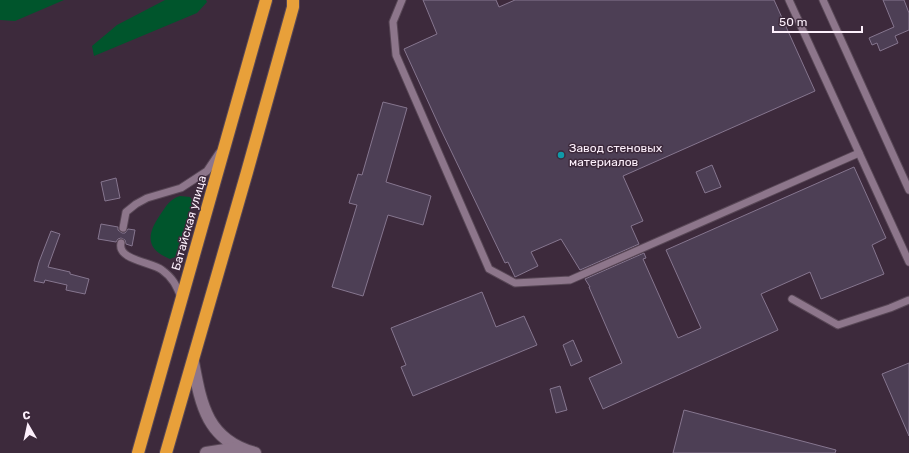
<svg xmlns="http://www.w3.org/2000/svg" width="909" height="453" viewBox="0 0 909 453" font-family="Rubik,sans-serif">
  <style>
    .green { fill: #00552c }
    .building { fill: #4d3f55; stroke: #86768f }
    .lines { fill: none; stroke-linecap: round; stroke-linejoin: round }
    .lane-casing { stroke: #584756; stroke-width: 9 }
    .street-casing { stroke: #584756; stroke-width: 14 }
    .highway-casing { stroke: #584756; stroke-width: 14 }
    .lane { stroke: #8d768b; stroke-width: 7 }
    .street { stroke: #8d768b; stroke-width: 12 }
    .highway { stroke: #e8a03a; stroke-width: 12 }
    .culture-dot { fill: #0f9aa8; stroke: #3d2a3c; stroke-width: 1.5 }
    .labels { text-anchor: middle; stroke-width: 3; stroke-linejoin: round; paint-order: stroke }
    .poi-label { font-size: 12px; fill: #fdf0fc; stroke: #3d2a3c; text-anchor: start }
    .street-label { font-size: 12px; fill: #fdf0fc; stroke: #3d2a3c }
  </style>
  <rect width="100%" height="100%" fill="#3d2a3c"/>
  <g class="green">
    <path d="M 0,0 L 64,0 L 15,21 L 0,20 Z"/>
    <path d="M 165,0 L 206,0 L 207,2 L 197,13 L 94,56 L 92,46 L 117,25 Z"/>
    <path d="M 180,196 L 190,197 L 193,202 L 175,257 L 170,259 C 145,249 147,234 160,215 C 166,206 170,199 180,196 Z"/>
  </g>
  <g class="building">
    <path d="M 423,0 L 496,0 L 499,7 L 515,0 L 774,0 L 815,91 L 623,176 L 643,221 L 631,226 L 639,244 L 580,270 L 561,239 L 531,252 L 538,266 L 515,277 L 508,262 L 505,263 L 441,130 L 404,49 L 437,34 Z"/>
    <path d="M 883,0 L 904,0 L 909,13 L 909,30 L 895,36 L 898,43 L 880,51 L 877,43 L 872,45 L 869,38 L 894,27 Z"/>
    <path d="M 383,102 L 407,108 L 386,182 L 431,196 L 423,225 L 388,215 L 363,296 L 332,287 L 357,205 L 349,203 L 358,174 L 362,175 Z"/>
    <path d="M 712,165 L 721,187 L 705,193 L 696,172 Z"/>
    <path d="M 854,167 L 886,238 L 872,245 L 884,274 L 821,299 L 810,272 L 761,294 L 778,330 L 603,409 L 589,378 L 622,363 L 589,287 L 590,287 L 585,279 L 644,253 L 646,258 L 643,259 L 678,338 L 701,328 L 666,250 Z"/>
    <path d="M 116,178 L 120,198 L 105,201 L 101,182 Z"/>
    <path d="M 101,224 L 118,227 L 118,230 L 122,233 L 125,233 L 128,229 L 135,230 L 132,246 L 126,244 L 125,240 L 121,238 L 118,239 L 116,242 L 98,239 Z"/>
    <path d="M 51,231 L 60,234 L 48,267 L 70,272 L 70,274 L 89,279 L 85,294 L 66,290 L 67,285 L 45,280 L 44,283 L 34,281 L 39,262 Z"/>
    <path d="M 482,292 L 496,327 L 524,316 L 537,345 L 413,396 L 401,367 L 406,365 L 391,328 Z"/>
    <path d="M 573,340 L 582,361 L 571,366 L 563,345 Z"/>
    <path d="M 909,363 L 909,436 L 882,374 Z"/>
    <path d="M 560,386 L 567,410 L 556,413 L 550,389 Z"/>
    <path d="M 684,410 L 836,450 L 835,453 L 673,453 Z"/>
  </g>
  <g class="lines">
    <g class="lane-casing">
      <g id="lane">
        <path d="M 402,0 L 393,22 L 396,55 L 489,269 L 515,283 L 570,280 L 859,153"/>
        <path d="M 789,0 L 909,262"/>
        <path d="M 823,0 L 909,190"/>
        <path d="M 123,228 L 126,212 L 136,204 L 147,198 L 181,188 L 207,171 L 219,153"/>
        <path d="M 121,243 C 117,260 152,262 162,270 C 173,278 176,285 181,297"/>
        <path d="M 792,299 L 838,325 L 890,308 L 909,300"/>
      </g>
    </g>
    <g class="street-casing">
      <g id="street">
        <path d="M 193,362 C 201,405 207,440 255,453"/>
        <path d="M 206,453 L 238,448"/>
      </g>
    </g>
    <g class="highway-casing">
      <g id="highway">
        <path d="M 138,453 L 266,0"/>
        <path d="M 166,453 L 247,172 L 293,7 L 293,0"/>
      </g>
    </g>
    <use href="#lane" class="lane"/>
    <use href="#street" class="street"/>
    <use href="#highway" class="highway"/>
  </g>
  <circle class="culture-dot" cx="561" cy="155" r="4"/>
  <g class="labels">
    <g class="poi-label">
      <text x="569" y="152">Завод стеновых<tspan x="569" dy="14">материалов</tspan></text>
    </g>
    <g class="street-label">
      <text transform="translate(189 223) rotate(-74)" y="4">Батайская улица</text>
    </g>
  </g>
  <g transform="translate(28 425) rotate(351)" stroke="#3d2a3c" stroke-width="3" paint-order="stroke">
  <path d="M0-3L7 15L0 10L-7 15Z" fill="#fdf0fc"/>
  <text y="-6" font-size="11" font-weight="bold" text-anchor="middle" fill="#fdf0fc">С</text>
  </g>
  <path d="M773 26v6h89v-6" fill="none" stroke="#fdf0fc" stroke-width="2"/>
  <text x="779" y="26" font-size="12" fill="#fdf0fc" stroke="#3d2a3c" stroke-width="3" paint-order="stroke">50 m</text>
</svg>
